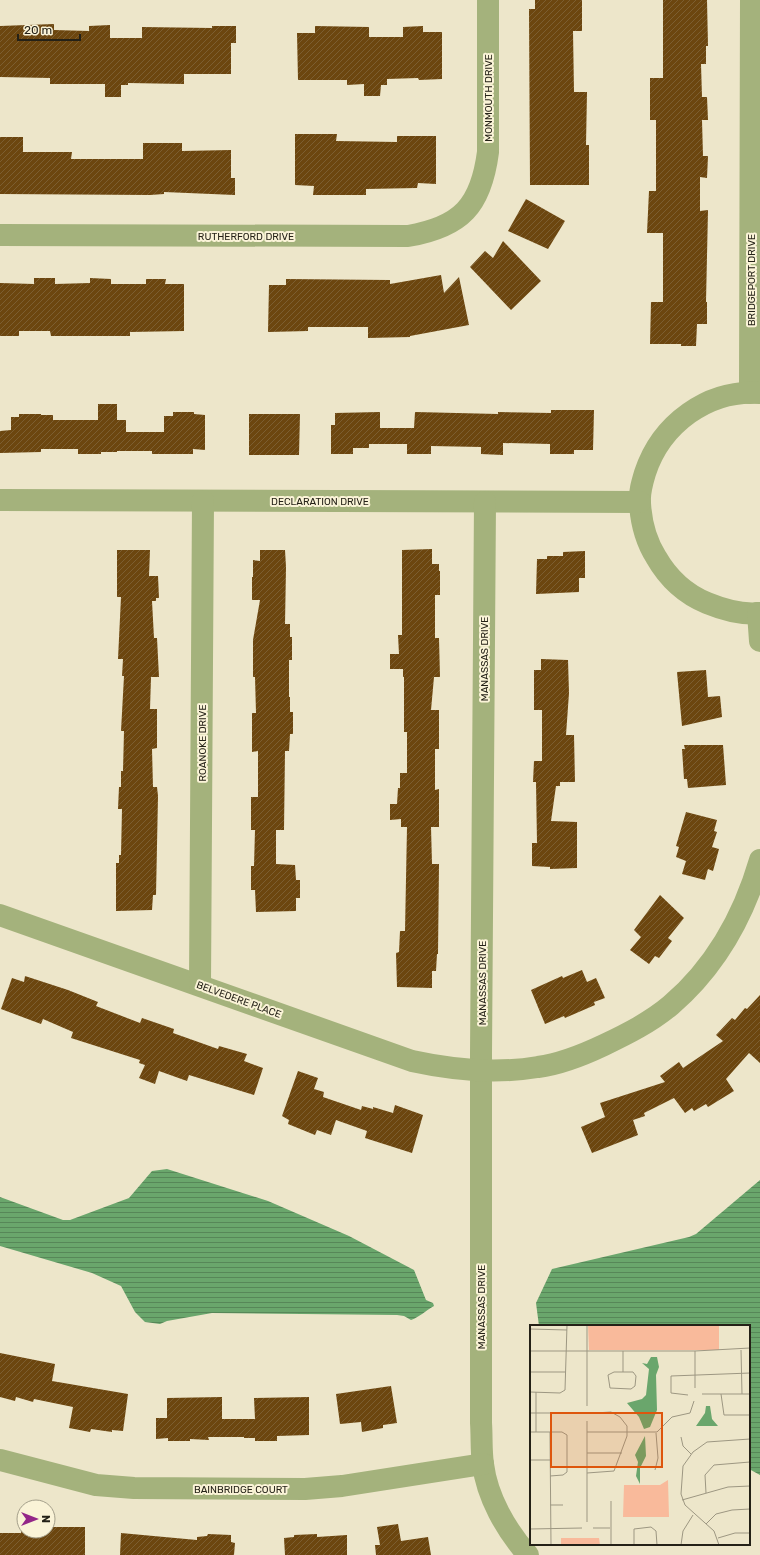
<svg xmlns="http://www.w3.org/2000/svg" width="760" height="1555" viewBox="0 0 760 1555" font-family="Rubik,sans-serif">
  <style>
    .water { fill: url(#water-rules) }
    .building { fill: url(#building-hatch) }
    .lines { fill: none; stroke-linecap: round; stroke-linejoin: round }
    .street { stroke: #a4b27c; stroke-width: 22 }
    .labels { text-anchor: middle; stroke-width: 4; stroke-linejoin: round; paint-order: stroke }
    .street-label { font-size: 10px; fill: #242117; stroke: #faf3d7 }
    .inset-road { fill: none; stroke: #9d9782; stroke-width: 1 }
    .view { fill: #de560d; fill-opacity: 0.15; stroke: #de560d; stroke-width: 2 }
    .inset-edge { fill: none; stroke: #242117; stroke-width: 2 }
  </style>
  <defs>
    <pattern id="water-rules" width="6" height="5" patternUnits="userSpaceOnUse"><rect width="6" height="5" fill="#6aa66c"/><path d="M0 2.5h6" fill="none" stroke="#578758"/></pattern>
    <pattern id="building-hatch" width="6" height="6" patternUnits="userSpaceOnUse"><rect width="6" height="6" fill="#6c460f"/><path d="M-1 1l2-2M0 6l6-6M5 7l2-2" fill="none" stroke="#7c5e31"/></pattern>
  </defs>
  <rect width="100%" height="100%" fill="#ede6ca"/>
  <g class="water">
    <path d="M 167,1169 L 268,1201 L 349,1236 L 414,1270 L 426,1300 L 433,1303 L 434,1306 C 426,1310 420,1317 411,1320 L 404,1316 L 397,1315 L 212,1313 L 167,1321 L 160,1324 L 145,1322 L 135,1312 L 121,1286 L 92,1273 L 0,1246 L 0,1197 L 63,1220 L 70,1220 L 129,1198 L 152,1171 Z"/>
    <path d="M 760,1180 L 760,1475 L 749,1469 L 749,1326 L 539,1326 L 536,1303 L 552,1269 L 689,1237 L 696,1234 Z"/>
  </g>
  <g class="building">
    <path d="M 535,0 L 582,0 L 582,31 L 573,31 L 574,92 L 587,92 L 586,145 L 589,145 L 589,185 L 530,185 L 529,9 L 535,9 Z"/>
    <path d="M 663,0 L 707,0 L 708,46 L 706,46 L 706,64 L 701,64 L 702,97 L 707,97 L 708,120 L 702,120 L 703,156 L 708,156 L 707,178 L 700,177 L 700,211 L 708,210 L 706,302 L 707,302 L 707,324 L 697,324 L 696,346 L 681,346 L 681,344 L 650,344 L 651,302 L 663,302 L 663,233 L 647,233 L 649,191 L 656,191 L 656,120 L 650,120 L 650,78 L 663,78 Z"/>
    <path d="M 54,24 L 54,30 L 89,31 L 89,26 L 110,25 L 110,38 L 142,38 L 142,27 L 212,28 L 212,26 L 236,26 L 236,43 L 231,43 L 231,74 L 184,74 L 184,84 L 128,83 L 128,85 L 121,85 L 121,97 L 105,97 L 105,84 L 50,84 L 50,78 L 0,77 L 0,26 Z"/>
    <path d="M 315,26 L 369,27 L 369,37 L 403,37 L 403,27 L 423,26 L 423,32 L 442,32 L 442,79 L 419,80 L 418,78 L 387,79 L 387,85 L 381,85 L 380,96 L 364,96 L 364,84 L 347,85 L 347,80 L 298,80 L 297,33 L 315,33 Z"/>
    <path d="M 295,134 L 337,134 L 336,141 L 397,142 L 397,136 L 436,136 L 436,184 L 418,183 L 417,188 L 366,189 L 366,195 L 313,195 L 314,186 L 295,185 Z"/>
    <path d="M 0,137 L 23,137 L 23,152 L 72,152 L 71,159 L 143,159 L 143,143 L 182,143 L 182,151 L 231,150 L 231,178 L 235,178 L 235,195 L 164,192 L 164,194 L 150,195 L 0,194 Z"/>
    <path d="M 526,199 L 565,221 L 548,249 L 508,231 Z"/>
    <path d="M 503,241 L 541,281 L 511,310 L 470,267 L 485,251 L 493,258 Z"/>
    <path d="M 441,275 L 444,293 L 459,277 L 469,325 L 410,336 L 410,337 L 368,338 L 368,327 L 308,327 L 308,331 L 268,332 L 269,285 L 286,285 L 286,279 L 390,280 L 390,284 Z"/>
    <path d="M 34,278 L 55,278 L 55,284 L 90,283 L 90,278 L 111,279 L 111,284 L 146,284 L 146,279 L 166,279 L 165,284 L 184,284 L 184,331 L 130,332 L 130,336 L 51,336 L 50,331 L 19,331 L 19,336 L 0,336 L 0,283 L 34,284 Z"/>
    <path d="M 98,404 L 117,404 L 117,420 L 126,420 L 126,432 L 164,432 L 164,416 L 173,416 L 173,412 L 194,412 L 194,414 L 205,415 L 205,450 L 193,449 L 193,454 L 152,454 L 152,451 L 117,451 L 117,452 L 101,452 L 101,454 L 78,454 L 78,449 L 41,449 L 41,452 L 0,453 L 0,431 L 11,430 L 11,417 L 19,417 L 19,414 L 41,414 L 41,415 L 53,415 L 53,420 L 98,420 Z"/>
    <path d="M 551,410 L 594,410 L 593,450 L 574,450 L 574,454 L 550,454 L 550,444 L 503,443 L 503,455 L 481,454 L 481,447 L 431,446 L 431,454 L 407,454 L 407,444 L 369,444 L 369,448 L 353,448 L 353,454 L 331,454 L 331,425 L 335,425 L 335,413 L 380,412 L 380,428 L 414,428 L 415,412 L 498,414 L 498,412 L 551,413 Z"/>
    <path d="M 249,414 L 300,414 L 299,455 L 249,455 Z"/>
    <path d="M 432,549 L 432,564 L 439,564 L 439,571 L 440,571 L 440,595 L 435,595 L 435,638 L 439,638 L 440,677 L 434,677 L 431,710 L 439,710 L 439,749 L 435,749 L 435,790 L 439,789 L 439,827 L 431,827 L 432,864 L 439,864 L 438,954 L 437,954 L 436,971 L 432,971 L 432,988 L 397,987 L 396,953 L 399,952 L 400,931 L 405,931 L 407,827 L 401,827 L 401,819 L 390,820 L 390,804 L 397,804 L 398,788 L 400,788 L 400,773 L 407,773 L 407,732 L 404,732 L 404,677 L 403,677 L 403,669 L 390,669 L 390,654 L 399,654 L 398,635 L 402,635 L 402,550 Z"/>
    <path d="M 117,550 L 150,550 L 149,576 L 158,576 L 159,598 L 156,598 L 156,601 L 152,601 L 154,638 L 157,638 L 159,677 L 151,677 L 150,709 L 157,709 L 157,748 L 152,749 L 153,787 L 157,787 L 158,796 L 156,895 L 153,895 L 152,910 L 116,911 L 116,863 L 119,863 L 119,855 L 121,855 L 122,809 L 118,809 L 119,787 L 121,787 L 121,771 L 123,771 L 124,731 L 121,731 L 124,676 L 122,676 L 123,659 L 118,659 L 121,597 L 117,597 Z"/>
    <path d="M 260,550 L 285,550 L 286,567 L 285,624 L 290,624 L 290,637 L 292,637 L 292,660 L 289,660 L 289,697 L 290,697 L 290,712 L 293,712 L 293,734 L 290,734 L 289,751 L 285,751 L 284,830 L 276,830 L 276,864 L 295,865 L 296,880 L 300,880 L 300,898 L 296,898 L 296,911 L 256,912 L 255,890 L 251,890 L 251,866 L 254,866 L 255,830 L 251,830 L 251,797 L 258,797 L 258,751 L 252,752 L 252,713 L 256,713 L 255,677 L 253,677 L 253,640 L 260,600 L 252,600 L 252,577 L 253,577 L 253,560 L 260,561 Z"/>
    <path d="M 585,551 L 585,578 L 579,578 L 579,592 L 536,594 L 537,559 L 547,559 L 547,556 L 563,556 L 563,552 Z"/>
    <path d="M 541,659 L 568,660 L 569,693 L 566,735 L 574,735 L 575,782 L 560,782 L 560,786 L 556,786 L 551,821 L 577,822 L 577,868 L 550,869 L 550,867 L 532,866 L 532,843 L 537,843 L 536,782 L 533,782 L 534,761 L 542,761 L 542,710 L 534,710 L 534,670 L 541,670 Z"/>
    <path d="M 706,670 L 708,697 L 720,696 L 722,717 L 682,726 L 677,672 Z"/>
    <path d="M 684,745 L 723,745 L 726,785 L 688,788 L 687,779 L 684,779 L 682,749 L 685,749 Z"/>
    <path d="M 686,812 L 717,820 L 714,831 L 717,832 L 712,847 L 719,849 L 713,871 L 708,869 L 705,880 L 682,874 L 686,861 L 676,857 L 679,847 L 676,846 Z"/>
    <path d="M 660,895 L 684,918 L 668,938 L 672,941 L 659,958 L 655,956 L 649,964 L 630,950 L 641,937 L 634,930 Z"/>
    <path d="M 582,970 L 587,982 L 596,978 L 605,998 L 594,1002 L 595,1005 L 565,1018 L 564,1016 L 545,1024 L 531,990 L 562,976 L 563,978 Z"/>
    <path d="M 25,976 L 68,990 L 98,1002 L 96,1006 L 140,1023 L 142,1018 L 174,1029 L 173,1033 L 218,1049 L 219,1046 L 247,1054 L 244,1061 L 263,1068 L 254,1095 L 189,1075 L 187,1081 L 159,1071 L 155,1084 L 139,1078 L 145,1065 L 139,1063 L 140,1060 L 71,1038 L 73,1032 L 43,1019 L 41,1024 L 1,1009 L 12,978 L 24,982 Z"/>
    <path d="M 760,995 L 760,1063 L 749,1053 L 726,1079 L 734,1091 L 708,1107 L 706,1104 L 694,1111 L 692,1108 L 685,1113 L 674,1098 L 644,1113 L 645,1116 L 633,1120 L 638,1135 L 592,1153 L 581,1127 L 605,1117 L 600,1103 L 665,1082 L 660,1076 L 679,1062 L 683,1068 L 723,1041 L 716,1035 L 732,1018 L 735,1020 L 745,1008 L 747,1009 Z"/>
    <path d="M 298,1071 L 318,1078 L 314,1089 L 324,1092 L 323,1097 L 361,1110 L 362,1106 L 373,1109 L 373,1107 L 393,1113 L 395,1105 L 423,1115 L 412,1153 L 365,1138 L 367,1131 L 336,1120 L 331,1135 L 317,1130 L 315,1135 L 288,1124 L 289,1120 L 282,1116 Z"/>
    <path d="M 0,1353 L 55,1364 L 52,1381 L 128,1394 L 123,1431 L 112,1430 L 112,1432 L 91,1429 L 90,1432 L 69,1428 L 73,1407 L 34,1399 L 33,1402 L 16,1397 L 15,1401 L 0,1397 Z"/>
    <path d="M 391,1386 L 397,1423 L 383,1425 L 383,1428 L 362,1432 L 361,1422 L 340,1424 L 336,1394 Z"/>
    <path d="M 222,1397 L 222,1419 L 255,1419 L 254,1398 L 309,1397 L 309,1435 L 277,1436 L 277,1441 L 255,1441 L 255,1438 L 244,1438 L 244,1437 L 208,1437 L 209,1440 L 190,1439 L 190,1441 L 168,1441 L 168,1438 L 156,1439 L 156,1418 L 167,1418 L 167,1398 Z"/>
    <path d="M 398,1524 L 401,1541 L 428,1537 L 431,1555 L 376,1555 L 375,1545 L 380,1545 L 377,1527 Z"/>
    <path d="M 21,1526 L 24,1526 L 24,1531 L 48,1531 L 48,1527 L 85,1527 L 85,1555 L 0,1555 L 0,1533 L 21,1533 Z"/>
    <path d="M 121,1533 L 197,1540 L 197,1537 L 207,1536 L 208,1534 L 231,1535 L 231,1542 L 235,1543 L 234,1555 L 120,1555 Z"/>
    <path d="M 317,1534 L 317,1537 L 347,1535 L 347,1555 L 285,1555 L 284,1538 L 294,1537 L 294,1535 Z"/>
  </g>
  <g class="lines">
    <g class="street">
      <path d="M 0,235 L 408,236 C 461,227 481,206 488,152 L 488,0"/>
      <path d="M 750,393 L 751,0"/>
      <path d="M 760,393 C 708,389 661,424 645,473 C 642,483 639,493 640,503 C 641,522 646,541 656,557 C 668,578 685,594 707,603 C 724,610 742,615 760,613"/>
      <path d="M 0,500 L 640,502"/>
      <path d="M 485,502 L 481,1054 L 481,1423 C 482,1437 481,1451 483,1464 C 487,1497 506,1530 528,1555"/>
      <path d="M 758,613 L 760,641"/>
      <path d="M 0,915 L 412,1061 C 453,1070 496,1074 538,1067 C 561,1064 583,1055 604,1045 C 627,1034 651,1022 671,1005 C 715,967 744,915 760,860"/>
      <path d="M 200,985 L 203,501"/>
      <path d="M 0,1460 L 96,1485 L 134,1488 L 305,1489 L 342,1486 L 483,1464"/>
    </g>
  </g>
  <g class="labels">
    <g class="street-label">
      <text transform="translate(488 98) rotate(-90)" y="4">MONMOUTH DRIVE</text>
      <text x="246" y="240">RUTHERFORD DRIVE</text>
      <text transform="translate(751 280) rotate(-90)" y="4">BRIDGEPORT DRIVE</text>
      <text x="320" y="505">DECLARATION DRIVE</text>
      <text transform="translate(484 659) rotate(-90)" y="4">MANASSAS DRIVE</text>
      <text transform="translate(202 743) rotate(-90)" y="4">ROANOKE DRIVE</text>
      <text transform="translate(482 983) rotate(-90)" y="4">MANASSAS DRIVE</text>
      <text transform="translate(239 999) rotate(20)" y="4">BELVEDERE PLACE</text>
      <text transform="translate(481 1307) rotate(-90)" y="4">MANASSAS DRIVE</text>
      <text x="241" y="1493">BAINBRIDGE COURT</text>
    </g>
  </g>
  <g transform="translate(530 1325)">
    <rect width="220" height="220" fill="#ede6ca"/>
    <path d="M 31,213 L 69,213 L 70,220 L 31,220 Z" fill="#f9ba9b"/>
    <path d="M 138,155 L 139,192 L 93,192 L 94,160 L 130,160 Z" fill="#f9ba9b"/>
    <path d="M 58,0 L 189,0 L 189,25 L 59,25 Z" fill="#f9ba9b"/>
    <path d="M 75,0 L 83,0 L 83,21 L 62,21 L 65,7 ZM 92,4 L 111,4 L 111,19 L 92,19 Z" fill="#f9ba9b"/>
    <path d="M 121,32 L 127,32 L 129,42 L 126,50 L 127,85 L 120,102 L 114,104 L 109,92 L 97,78 L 112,74 L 116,70 L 119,44 L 112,38 L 117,39 ZM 176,81 L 180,81 L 182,94 L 188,101 L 166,101 L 175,88 ZM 115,111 L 116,131 L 110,143 L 110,159 L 106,151 L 108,137 L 105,130 Z" fill="#6aa66c"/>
    <path class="inset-road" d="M 0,4 L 37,5M 211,25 L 212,69M 0,26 L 165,26 L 220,23M 93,26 L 93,47M 165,26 L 165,63M 0,47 L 0,0M 0,47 L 36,47M 84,47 L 103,47 L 106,51 L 105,61 L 101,64 L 80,63 L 78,50 ZM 0,67 L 30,68 L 35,65 L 37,0M 172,69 L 220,69M 191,69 L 194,90 L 220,90M 158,70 L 141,68 L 141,51 L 220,48M 57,81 L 57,0M 0,88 L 49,88M 57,96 L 57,197M 0,107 L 32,107 L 37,110 L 37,147 L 33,150 L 20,151M 6,107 L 6,67M 20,107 L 21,220M 57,107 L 127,107 L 142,92 L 160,88 L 164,76M 151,112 L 153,121 L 161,129M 57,128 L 92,128M 0,135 L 20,135M 125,145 L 128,133 L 126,108M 57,148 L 84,146 L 97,111 L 97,101 L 90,92 L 81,87 L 65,88M 176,168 L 175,150 L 184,140 L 220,137M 152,175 L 198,162 L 220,161M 20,180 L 33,180M 176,199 L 186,189 L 202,185 L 220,184M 63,203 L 80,203M 0,204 L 52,203M 188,213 L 205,208 L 220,208M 81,220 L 81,176M 104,220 L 104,204 L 121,202 L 126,206 L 127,220M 151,220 L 153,206 L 163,190M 189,220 L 184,206 L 155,180 L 151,169 L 153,141 L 163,127 L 177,117 L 220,114"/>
    <path class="view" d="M 21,88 L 132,88 L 132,142 L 21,142 Z"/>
    <rect width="220" height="220" class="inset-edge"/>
  </g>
  <g transform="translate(36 1519) rotate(90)"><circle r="19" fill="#faf3d7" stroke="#a49f8a"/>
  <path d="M0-3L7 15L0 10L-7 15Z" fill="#942788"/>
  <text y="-6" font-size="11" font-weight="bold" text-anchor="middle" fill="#242117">N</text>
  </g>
  <path d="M18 34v6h62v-6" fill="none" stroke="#242117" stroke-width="2"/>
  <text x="24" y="34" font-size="12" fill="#242117" stroke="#faf3d7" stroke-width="3" paint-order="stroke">20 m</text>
</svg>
